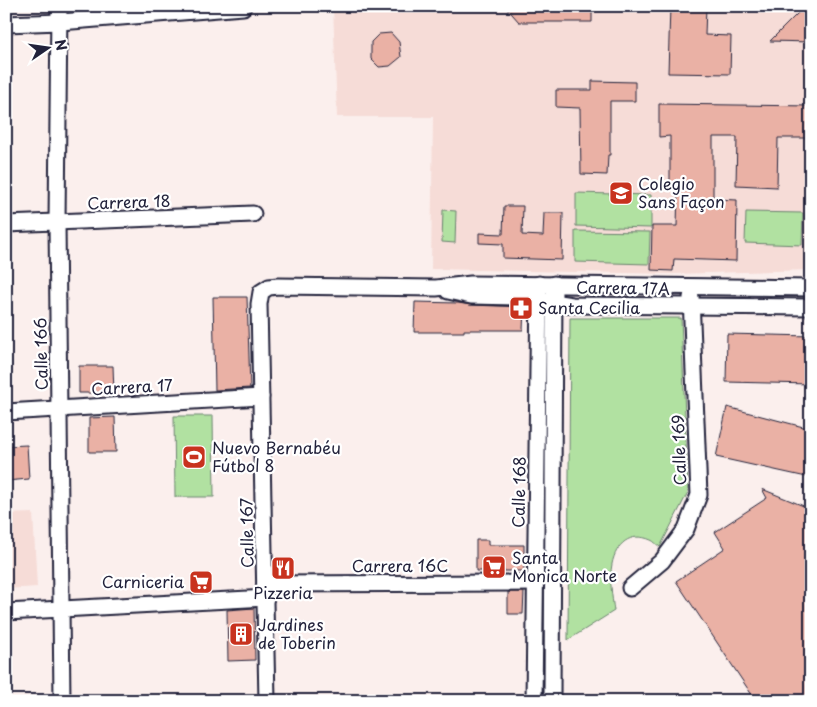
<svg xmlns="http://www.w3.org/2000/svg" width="817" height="707" viewBox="0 0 817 707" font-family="'Playpen Sans',sans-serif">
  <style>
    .built { fill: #f6dcd7 }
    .green { fill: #b1e1a1; stroke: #6a826e }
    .building { fill: #eab1a5; stroke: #22223b }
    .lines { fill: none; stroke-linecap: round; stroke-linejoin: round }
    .street-casing { stroke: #22223b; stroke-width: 19 }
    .street { stroke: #fff; stroke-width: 15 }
    .labels { text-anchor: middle; stroke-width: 4.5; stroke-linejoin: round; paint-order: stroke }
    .poi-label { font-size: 16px; fill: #22223b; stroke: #fff; text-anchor: start }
    .street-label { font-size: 16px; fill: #22223b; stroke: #fff }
  </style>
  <rect width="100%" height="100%" fill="#fbefed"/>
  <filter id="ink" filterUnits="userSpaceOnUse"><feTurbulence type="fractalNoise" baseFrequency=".02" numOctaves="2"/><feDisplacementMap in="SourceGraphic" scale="10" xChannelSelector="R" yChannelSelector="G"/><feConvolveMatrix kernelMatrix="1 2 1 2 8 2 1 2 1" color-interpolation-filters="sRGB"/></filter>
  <g filter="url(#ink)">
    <g class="built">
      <path d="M 333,6 L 811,6 L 811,270 L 673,274 L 431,269 L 433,117 L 337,117 Z"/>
      <path d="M 33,513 L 37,587 L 6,589 L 6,514 Z"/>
    </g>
    <g class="green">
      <path d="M 576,193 L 651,195 L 651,228 L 576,226 Z"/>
      <path d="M 443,210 L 456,211 L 455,243 L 442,242 Z"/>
      <path d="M 746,212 L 803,213 L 802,245 L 745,243 Z"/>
      <path d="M 575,231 L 650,232 L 649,264 L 575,262 Z"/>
      <path d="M 570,318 L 681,318 L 688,492 L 660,547 C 657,545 654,541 651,540 C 630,531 616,544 612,564 C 609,579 612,596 614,611 L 568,640 Z"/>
      <path d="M 174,416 L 213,416 L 214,497 L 175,497 Z"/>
    </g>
    <g class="building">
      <path d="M 505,6 L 592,6 L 592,22 L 519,22 Z"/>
      <path d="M 670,6 L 706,6 L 705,35 L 731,36 L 730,74 L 668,73 Z"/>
      <path d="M 799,6 L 811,6 L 811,42 L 770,41 L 799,12 Z"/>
      <path d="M 391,33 L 399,42 L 401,57 L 390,66 L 379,67 L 371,59 L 371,42 L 379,34 Z"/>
      <path d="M 592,81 L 635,82 L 635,101 L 610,101 L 610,155 L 608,155 L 607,175 L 581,174 L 580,108 L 556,107 L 556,90 L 592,90 Z"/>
      <path d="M 659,104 L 811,106 L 811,138 L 778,138 L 777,187 L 736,185 L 737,137 L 713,137 L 713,199 L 737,200 L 736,261 L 674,259 L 673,271 L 651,270 L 652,226 L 677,226 L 678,187 L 670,187 L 670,136 L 659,137 Z"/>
      <path d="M 504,206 L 523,206 L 522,235 L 543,236 L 544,213 L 563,213 L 562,260 L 503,258 L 503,244 L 479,243 L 479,233 L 503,234 Z"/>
      <path d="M 213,297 L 247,297 L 250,388 L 215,390 Z"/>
      <path d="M 415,302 L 458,303 L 471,305 L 524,307 L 523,330 L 464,330 L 464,332 L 414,332 Z"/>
      <path d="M 727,334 L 811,336 L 811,384 L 726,382 Z"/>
      <path d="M 79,366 L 113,366 L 114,393 L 79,393 Z"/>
      <path d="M 727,407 L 811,429 L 811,478 L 716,457 Z"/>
      <path d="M 115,417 L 116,452 L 89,452 L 89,418 Z"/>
      <path d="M 27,445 L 29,479 L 6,481 L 6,446 Z"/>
      <path d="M 762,489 L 811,509 L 811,692 L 798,701 L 756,701 L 676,581 L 725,548 L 715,532 L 767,498 Z"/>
      <path d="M 476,540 L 488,540 L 488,545 L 524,545 L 524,571 L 476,571 Z"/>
      <path d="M 508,592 L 524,592 L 523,614 L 508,614 Z"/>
      <path d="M 254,608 L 255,660 L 228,661 L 227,610 Z"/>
    </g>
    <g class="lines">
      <g class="street-casing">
        <g id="street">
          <path d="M 59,6 L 57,222 L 62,701"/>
          <path d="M 6,24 L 60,22 L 243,7"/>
          <path d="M 6,224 L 253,214"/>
          <path d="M 448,291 L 471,296 L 518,297 L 572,305 L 811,307"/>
          <path d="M 6,412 L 261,397"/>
          <path d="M 265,584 L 536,583"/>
          <path d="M 630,588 L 662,561 L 686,529 L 699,495 L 691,297"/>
          <path d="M 6,612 L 266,598"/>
          <path d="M 267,701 L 259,304 L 261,292 L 269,287 L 278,286 L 436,288 L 471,284 L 811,288"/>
          <path d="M 534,701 L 539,284"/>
          <path d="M 552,701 L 554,284"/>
        </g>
      </g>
      <use href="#street" class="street"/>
    </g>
  </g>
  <defs>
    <g id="school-square" transform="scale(1.25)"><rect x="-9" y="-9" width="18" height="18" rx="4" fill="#c8321e" stroke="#fff"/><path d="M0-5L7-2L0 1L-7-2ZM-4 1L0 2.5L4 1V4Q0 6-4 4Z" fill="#fff"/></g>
    <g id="pharmacy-square" transform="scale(1.25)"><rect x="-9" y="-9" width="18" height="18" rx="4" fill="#c8321e" stroke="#fff"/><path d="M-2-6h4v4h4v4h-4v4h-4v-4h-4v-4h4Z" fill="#fff"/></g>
    <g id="stadium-square" transform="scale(1.25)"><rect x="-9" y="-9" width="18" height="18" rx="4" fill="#c8321e" stroke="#fff"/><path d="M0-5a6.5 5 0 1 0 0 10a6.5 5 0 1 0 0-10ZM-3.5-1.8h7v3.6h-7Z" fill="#fff"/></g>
    <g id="supermarket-square" transform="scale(1.25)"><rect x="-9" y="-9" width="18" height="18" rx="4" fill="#c8321e" stroke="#fff"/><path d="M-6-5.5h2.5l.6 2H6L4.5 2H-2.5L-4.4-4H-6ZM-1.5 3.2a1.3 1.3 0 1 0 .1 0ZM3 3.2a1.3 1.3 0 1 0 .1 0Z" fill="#fff"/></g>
    <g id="restaurant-square" transform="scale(1.25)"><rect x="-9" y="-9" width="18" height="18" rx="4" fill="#c8321e" stroke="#fff"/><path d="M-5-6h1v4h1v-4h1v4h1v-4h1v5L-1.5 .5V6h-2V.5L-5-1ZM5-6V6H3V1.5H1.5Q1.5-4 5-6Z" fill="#fff"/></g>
    <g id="building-square" transform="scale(1.25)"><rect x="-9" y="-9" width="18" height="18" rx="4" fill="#c8321e" stroke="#fff"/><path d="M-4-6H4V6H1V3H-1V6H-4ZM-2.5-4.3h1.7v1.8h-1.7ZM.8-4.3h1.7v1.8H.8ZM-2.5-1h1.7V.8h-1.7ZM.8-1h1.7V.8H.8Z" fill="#fff"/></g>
  </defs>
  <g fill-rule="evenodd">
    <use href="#school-square" x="621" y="193"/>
    <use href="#pharmacy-square" x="521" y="308"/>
    <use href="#stadium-square" x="194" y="457"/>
    <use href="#supermarket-square" x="494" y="567"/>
    <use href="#restaurant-square" x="283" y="568"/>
    <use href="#supermarket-square" x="201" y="582"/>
    <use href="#building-square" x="241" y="634"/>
  </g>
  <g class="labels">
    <g class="poi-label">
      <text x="638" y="190">Colegio<tspan x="638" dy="18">Sans Façon</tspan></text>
      <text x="538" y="314">Santa Cecilia</text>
      <text x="212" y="454">Nuevo Bernabéu<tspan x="212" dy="18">Fútbol 8</tspan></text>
      <text x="512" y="564">Santa<tspan x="512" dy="18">Monica Norte</tspan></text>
      <text x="184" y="588" text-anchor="end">Carniceria</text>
      <text x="283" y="599" text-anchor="middle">Pizzeria</text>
      <text x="258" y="631">Jardines<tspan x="258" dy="18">de Toberin</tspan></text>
    </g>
    <g class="street-label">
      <text transform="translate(129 202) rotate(-2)" y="6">Carrera 18</text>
      <text transform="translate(623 288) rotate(1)" y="6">Carrera 17A</text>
      <text transform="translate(41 354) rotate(-91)" y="6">Calle 166</text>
      <text transform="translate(132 387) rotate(-3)" y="6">Carrera 17</text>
      <text transform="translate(679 450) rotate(-92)" y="6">Calle 169</text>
      <text transform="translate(519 492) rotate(-89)" y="6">Calle 168</text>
      <text transform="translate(247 533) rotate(-91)" y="6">Calle 167</text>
      <text x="400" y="572">Carrera 16C</text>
    </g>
  </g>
  <rect width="817" height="707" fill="none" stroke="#fff" stroke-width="25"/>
  <rect x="12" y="12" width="792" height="682" fill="none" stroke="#22223b" stroke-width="2" filter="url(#ink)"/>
  <g transform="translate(48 48) rotate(77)" stroke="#ffffff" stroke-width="4" paint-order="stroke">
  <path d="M0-4L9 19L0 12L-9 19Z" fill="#22223b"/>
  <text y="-8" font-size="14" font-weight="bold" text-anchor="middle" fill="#22223b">N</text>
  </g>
</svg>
